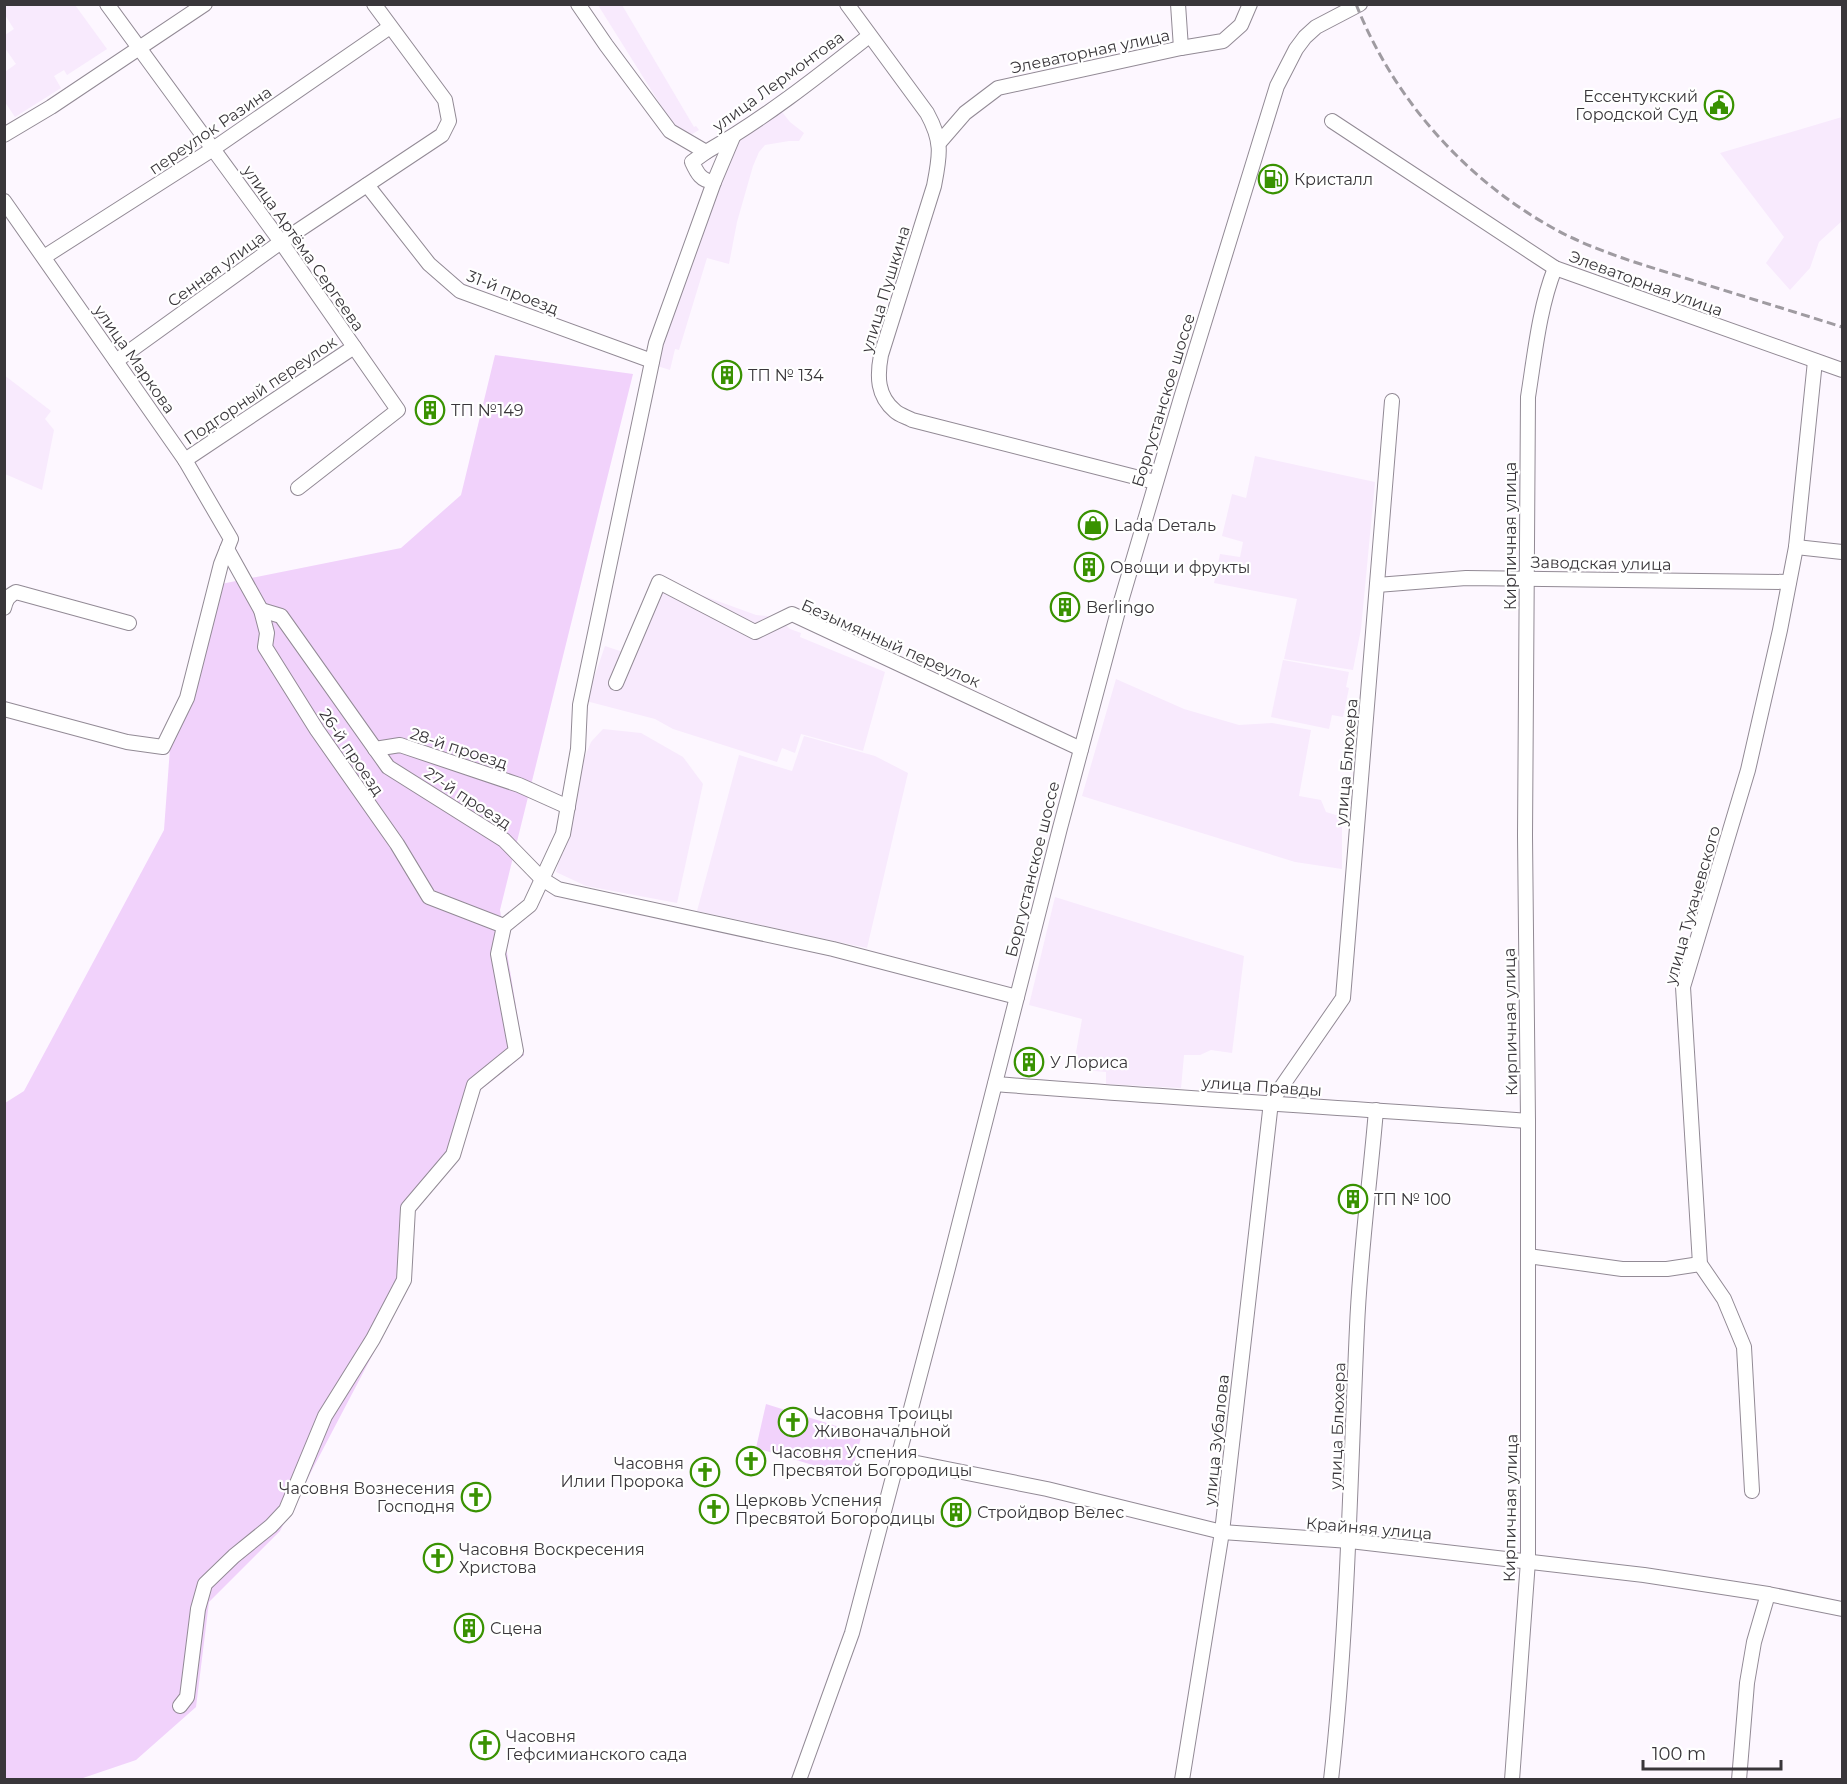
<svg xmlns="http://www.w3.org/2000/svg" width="1847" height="1784" viewBox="0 0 1847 1784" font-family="Montserrat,sans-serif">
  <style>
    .built { fill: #f8eafd }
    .green { fill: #f1d2fb }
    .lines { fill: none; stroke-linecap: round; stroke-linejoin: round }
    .minor-casing { stroke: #928a95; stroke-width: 16 }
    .minor { stroke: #fff; stroke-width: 14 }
    .rail { stroke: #9f9ba1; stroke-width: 3; stroke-dasharray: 9 4.5; stroke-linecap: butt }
    .labels { text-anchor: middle; stroke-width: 4.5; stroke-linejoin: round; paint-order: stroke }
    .street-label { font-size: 16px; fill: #39363a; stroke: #fff }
    .poi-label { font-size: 16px; fill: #39363a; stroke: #fff; text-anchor: start }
  </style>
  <rect width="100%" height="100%" fill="#fdf7ff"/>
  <g class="built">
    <path d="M 5,4 L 75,5 L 107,49 L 67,75 L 64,70 L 54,76 L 61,88 L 15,117 L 5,102 L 5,72 L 16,64 L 5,48 L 5,35 L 14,29 L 5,15 Z"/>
    <path d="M 598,5 L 622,5 L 694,127 L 696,126 L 699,130 L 687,137 L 675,128 Z"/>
    <path d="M 779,108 L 790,122 L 804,133 L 799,141 L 789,141 L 765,145 L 759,152 L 753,166 L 737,222 L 729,264 L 707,258 L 679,350 L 675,349 L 670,370 L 654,365 L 714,189 L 737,142 Z"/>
    <path d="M 1842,117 L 1842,221 L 1819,242 L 1810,268 L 1790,290 L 1766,263 L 1784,237 L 1720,153 Z"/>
    <path d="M 4,375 L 51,411 L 45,419 L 54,430 L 42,490 L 5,474 Z"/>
    <path d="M 1255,456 L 1375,482 L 1361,629 L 1353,670 L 1284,659 L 1297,599 L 1214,583 L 1220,554 L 1240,557 L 1243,542 L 1222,536 L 1232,494 L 1246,498 Z"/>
    <path d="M 671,584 L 756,615 L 777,617 L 790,629 L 801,633 L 800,637 L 885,672 L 863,751 L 801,734 L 795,753 L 782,748 L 777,762 L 673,729 L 655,719 L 586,701 L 605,646 L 623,652 L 648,588 Z"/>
    <path d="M 1283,660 L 1349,672 L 1346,687 L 1349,688 L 1343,717 L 1332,715 L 1329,729 L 1271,717 Z"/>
    <path d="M 1116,679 L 1184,709 L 1239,725 L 1272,723 L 1311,730 L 1299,796 L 1321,800 L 1326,812 L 1342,817 L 1342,869 L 1295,862 L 1082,796 Z"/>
    <path d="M 603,729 L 641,733 L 683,757 L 703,784 L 677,903 L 586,886 L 556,872 L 571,817 L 580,769 L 591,742 Z"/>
    <path d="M 804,736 L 875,756 L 908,773 L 867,948 L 697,911 L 739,755 L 792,771 Z"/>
    <path d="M 1055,897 L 1244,956 L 1232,1053 L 1211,1050 L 1200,1055 L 1184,1055 L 1181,1088 L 1106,1084 L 1106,1072 L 1073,1069 L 1082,1019 L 1029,1005 Z"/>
  </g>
  <g class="green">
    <path d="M 495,355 L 633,374 L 500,910 L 524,1055 L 474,1095 L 463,1146 L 412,1208 L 405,1293 L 280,1531 L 209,1602 L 196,1707 L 136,1760 L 80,1779 L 5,1780 L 5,1103 L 24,1091 L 164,830 L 170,748 L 192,697 L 221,584 L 401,548 L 461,495 Z"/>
    <path d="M 766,1404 L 862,1434 L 851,1474 L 816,1466 L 756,1448 Z"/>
  </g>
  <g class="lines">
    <g class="minor-casing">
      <g id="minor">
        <path d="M 107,4 L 281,242 L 398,410 L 298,488"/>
        <path d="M 578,4 L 606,45 L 670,131 L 706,152 C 764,119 817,77 869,36"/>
        <path d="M 847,4 L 927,113 C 943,142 940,155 934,186 L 881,355 C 877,376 877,396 895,411 C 899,415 907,417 912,420 L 1155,482"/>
        <path d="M 1178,4 L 1181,48"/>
        <path d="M 1332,121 L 1555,268 L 1842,370"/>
        <path d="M 4,135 L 51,107 L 205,4"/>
        <path d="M 939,143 L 965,113 L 998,88 L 1181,48 L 1223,41 L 1241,25 L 1250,4"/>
        <path d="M 706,152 L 692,162 C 697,173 701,181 714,182"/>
        <path d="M 367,185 L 429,264 L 460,291 L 652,361"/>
        <path d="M 4,201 L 185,460 L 231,539 L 221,564 L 187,698 L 163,747 L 127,742 L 4,709"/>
        <path d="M 44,257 L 213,149 L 390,27"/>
        <path d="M 116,361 L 281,242 L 442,135 L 449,121 L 445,100 L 374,4"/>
        <path d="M 185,460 L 354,347"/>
        <path d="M 1796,547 L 1842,552"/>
        <path d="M 227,549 L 261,610 L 267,633 L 265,647 L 317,730 L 397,844 L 429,897 L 504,926"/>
        <path d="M 1377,585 L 1466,578 L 1789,582"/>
        <path d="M 4,608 C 6,600 8,596 16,592 L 129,623"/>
        <path d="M 261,610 L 281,616 L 388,767 L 504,840 L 542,879 L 558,889 L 833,949 L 1017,997"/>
        <path d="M 616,683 L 659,582 L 755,632 L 792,614 L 1081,749"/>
        <path d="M 375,749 L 400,745 L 519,785 L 568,807"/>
        <path d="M 995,1084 C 1172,1098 1350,1108 1528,1121"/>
        <path d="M 1528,1256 L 1622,1269 L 1667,1269 L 1700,1264"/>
        <path d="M 897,1459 L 1047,1489 L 1222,1532 L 1350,1541 L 1644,1575 L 1768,1594 L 1842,1609"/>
        <path d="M 1752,1491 L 1744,1347 L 1724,1299 L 1700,1264 L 1683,987 L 1748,770 L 1780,630 L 1796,547 L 1815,361"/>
        <path d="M 180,1706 L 187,1697 L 198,1609 L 205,1584 L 234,1556 L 271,1526 L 286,1510 L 325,1416 L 373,1339 L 404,1280 L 408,1208 L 453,1155 L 474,1085 L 516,1051 L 498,954 L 504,926 L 530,905 L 563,834 L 578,749 L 580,705 L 656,343 L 714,182 L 733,137"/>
        <path d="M 799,1780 L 852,1633 L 948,1268 L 1060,828 L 1117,615 L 1181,398 L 1260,141 L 1277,86 L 1296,49 L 1305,37 L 1316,27 L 1360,4"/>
        <path d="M 1182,1780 L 1222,1532 L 1271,1102 L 1343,998 L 1392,401"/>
        <path d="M 1331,1780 C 1348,1629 1350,1478 1357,1327 C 1360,1254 1370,1182 1376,1110"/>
        <path d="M 1512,1780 L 1528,1561 L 1528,1121 L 1525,836 L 1528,397 C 1535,353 1539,309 1555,268"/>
        <path d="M 1739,1780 L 1747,1683 L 1754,1642 L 1768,1594"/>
      </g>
    </g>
    <use href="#minor" class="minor"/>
    <path class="rail" d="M 1356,4 C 1395,103 1472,187 1566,235 C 1603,253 1643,265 1682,277 C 1735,294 1789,310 1842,327"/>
  </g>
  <defs>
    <g id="civic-ring" transform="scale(1.5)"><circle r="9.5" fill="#fff" stroke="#399201" stroke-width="1.5"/><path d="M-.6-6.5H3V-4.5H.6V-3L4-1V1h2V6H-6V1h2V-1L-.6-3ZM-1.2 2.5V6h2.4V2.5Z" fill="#399201"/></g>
    <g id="fuel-ring" transform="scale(1.5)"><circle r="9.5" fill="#fff" stroke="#399201" stroke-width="1.5"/><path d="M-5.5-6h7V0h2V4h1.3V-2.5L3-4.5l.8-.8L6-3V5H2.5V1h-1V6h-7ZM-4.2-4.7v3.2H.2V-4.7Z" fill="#399201"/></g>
    <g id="building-ring" transform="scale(1.5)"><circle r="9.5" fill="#fff" stroke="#399201" stroke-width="1.5"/><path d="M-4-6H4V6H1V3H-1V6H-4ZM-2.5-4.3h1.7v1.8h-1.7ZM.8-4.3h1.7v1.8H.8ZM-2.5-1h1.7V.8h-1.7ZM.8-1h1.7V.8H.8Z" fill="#399201"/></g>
    <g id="shop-ring" transform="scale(1.5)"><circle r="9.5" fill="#fff" stroke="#399201" stroke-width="1.5"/><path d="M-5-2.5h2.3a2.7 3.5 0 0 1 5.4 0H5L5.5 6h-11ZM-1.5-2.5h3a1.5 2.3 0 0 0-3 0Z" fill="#399201"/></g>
    <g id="church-ring" transform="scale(1.5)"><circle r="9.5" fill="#fff" stroke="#399201" stroke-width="1.5"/><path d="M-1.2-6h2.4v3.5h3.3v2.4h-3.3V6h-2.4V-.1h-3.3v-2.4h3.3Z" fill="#399201"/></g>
  </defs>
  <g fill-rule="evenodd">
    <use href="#civic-ring" x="1719" y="105"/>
    <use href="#fuel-ring" x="1273" y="179"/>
    <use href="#building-ring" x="727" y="375"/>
    <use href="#building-ring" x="430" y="410"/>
    <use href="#shop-ring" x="1093" y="525"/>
    <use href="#building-ring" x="1089" y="567"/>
    <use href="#building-ring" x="1065" y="607"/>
    <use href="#building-ring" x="1029" y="1062"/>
    <use href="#building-ring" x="1353" y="1199"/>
    <use href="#church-ring" x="793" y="1422"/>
    <use href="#church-ring" x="751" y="1461"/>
    <use href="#church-ring" x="705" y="1472"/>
    <use href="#church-ring" x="476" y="1497"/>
    <use href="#church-ring" x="714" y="1509"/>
    <use href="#building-ring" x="956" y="1512"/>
    <use href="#church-ring" x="438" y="1558"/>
    <use href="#building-ring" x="469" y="1628"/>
    <use href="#church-ring" x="485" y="1745"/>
  </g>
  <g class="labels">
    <g class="street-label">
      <text transform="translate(1090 51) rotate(-12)" y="6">Элеваторная улица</text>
      <text transform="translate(778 81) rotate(-36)" y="6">улица Лермонтова</text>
      <text transform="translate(210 130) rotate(-34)" y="6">переулок Разина</text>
      <text transform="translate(304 248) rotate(55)" y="6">улица Артёма Сергеева</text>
      <text transform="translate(216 269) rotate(-36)" y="6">Сенная улица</text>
      <text transform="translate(1646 283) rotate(20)" y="6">Элеваторная улица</text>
      <text transform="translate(885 289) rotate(-73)" y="6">улица Пушкина</text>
      <text transform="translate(513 292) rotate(21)" y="6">31-й проезд</text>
      <text transform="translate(135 359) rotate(55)" y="6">улица Маркова</text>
      <text transform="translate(260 390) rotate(-34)" y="6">Подгорный переулок</text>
      <text transform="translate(1163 400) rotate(-73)" y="6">Боргустанское шоссе</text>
      <text transform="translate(1510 536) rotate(-90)" y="6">Кирпичная улица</text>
      <text transform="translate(1601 563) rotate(1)" y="6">Заводская улица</text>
      <text transform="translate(891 643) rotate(24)" y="6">Безымянный переулок</text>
      <text transform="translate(459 748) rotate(18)" y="6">28-й проезд</text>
      <text transform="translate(352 752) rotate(56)" y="6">26-й проезд</text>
      <text transform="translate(1346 762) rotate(-85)" y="6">улица Блюхера</text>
      <text transform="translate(468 798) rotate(33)" y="6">27-й проезд</text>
      <text transform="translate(1032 869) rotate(-76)" y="6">Боргустанское шоссе</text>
      <text transform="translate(1692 905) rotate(-74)" y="6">улица Тухачевского</text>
      <text transform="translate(1510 1022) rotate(-91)" y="6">Кирпичная улица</text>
      <text transform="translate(1262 1086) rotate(4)" y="6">улица Правды</text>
      <text transform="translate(1337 1426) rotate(-88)" y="6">улица Блюхера</text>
      <text transform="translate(1216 1440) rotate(-84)" y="6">улица Зубалова</text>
      <text transform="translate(1510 1508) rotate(-89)" y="6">Кирпичная улица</text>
      <text transform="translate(1369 1528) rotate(5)" y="6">Крайняя улица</text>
    </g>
    <g class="poi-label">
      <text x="1698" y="102" text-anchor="end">Ессентукский<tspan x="1698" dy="18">Городской Суд</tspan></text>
      <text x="1294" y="185">Кристалл</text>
      <text x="748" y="381">ТП № 134</text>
      <text x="451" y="416">ТП №149</text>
      <text x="1114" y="531">Lada Dеталь</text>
      <text x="1110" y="573">Овощи и фрукты</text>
      <text x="1086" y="613">Berlingo</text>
      <text x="1050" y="1068">У Лориса</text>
      <text x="1374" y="1205">ТП № 100</text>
      <text x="814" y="1419">Часовня Троицы<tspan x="814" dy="18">Живоначальной</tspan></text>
      <text x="772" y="1458">Часовня Успения<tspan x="772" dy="18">Пресвятой Богородицы</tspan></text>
      <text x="684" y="1469" text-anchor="end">Часовня<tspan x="684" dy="18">Илии Пророка</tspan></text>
      <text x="455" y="1494" text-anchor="end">Часовня Вознесения<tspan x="455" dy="18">Господня</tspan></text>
      <text x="735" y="1506">Церковь Успения<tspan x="735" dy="18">Пресвятой Богородицы</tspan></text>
      <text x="977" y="1518">Стройдвор Велес</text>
      <text x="459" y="1555">Часовня Воскресения<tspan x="459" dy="18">Христова</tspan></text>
      <text x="490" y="1634">Сцена</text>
      <text x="506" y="1742">Часовня<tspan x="506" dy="18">Гефсимианского сада</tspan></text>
    </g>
  </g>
  <rect width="1847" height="1784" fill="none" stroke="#39363a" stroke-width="12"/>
  <path d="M1643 1760v9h138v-9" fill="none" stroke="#39363a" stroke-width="3"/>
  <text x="1652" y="1760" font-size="18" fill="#39363a" stroke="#ffffff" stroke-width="4.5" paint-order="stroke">100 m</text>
</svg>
